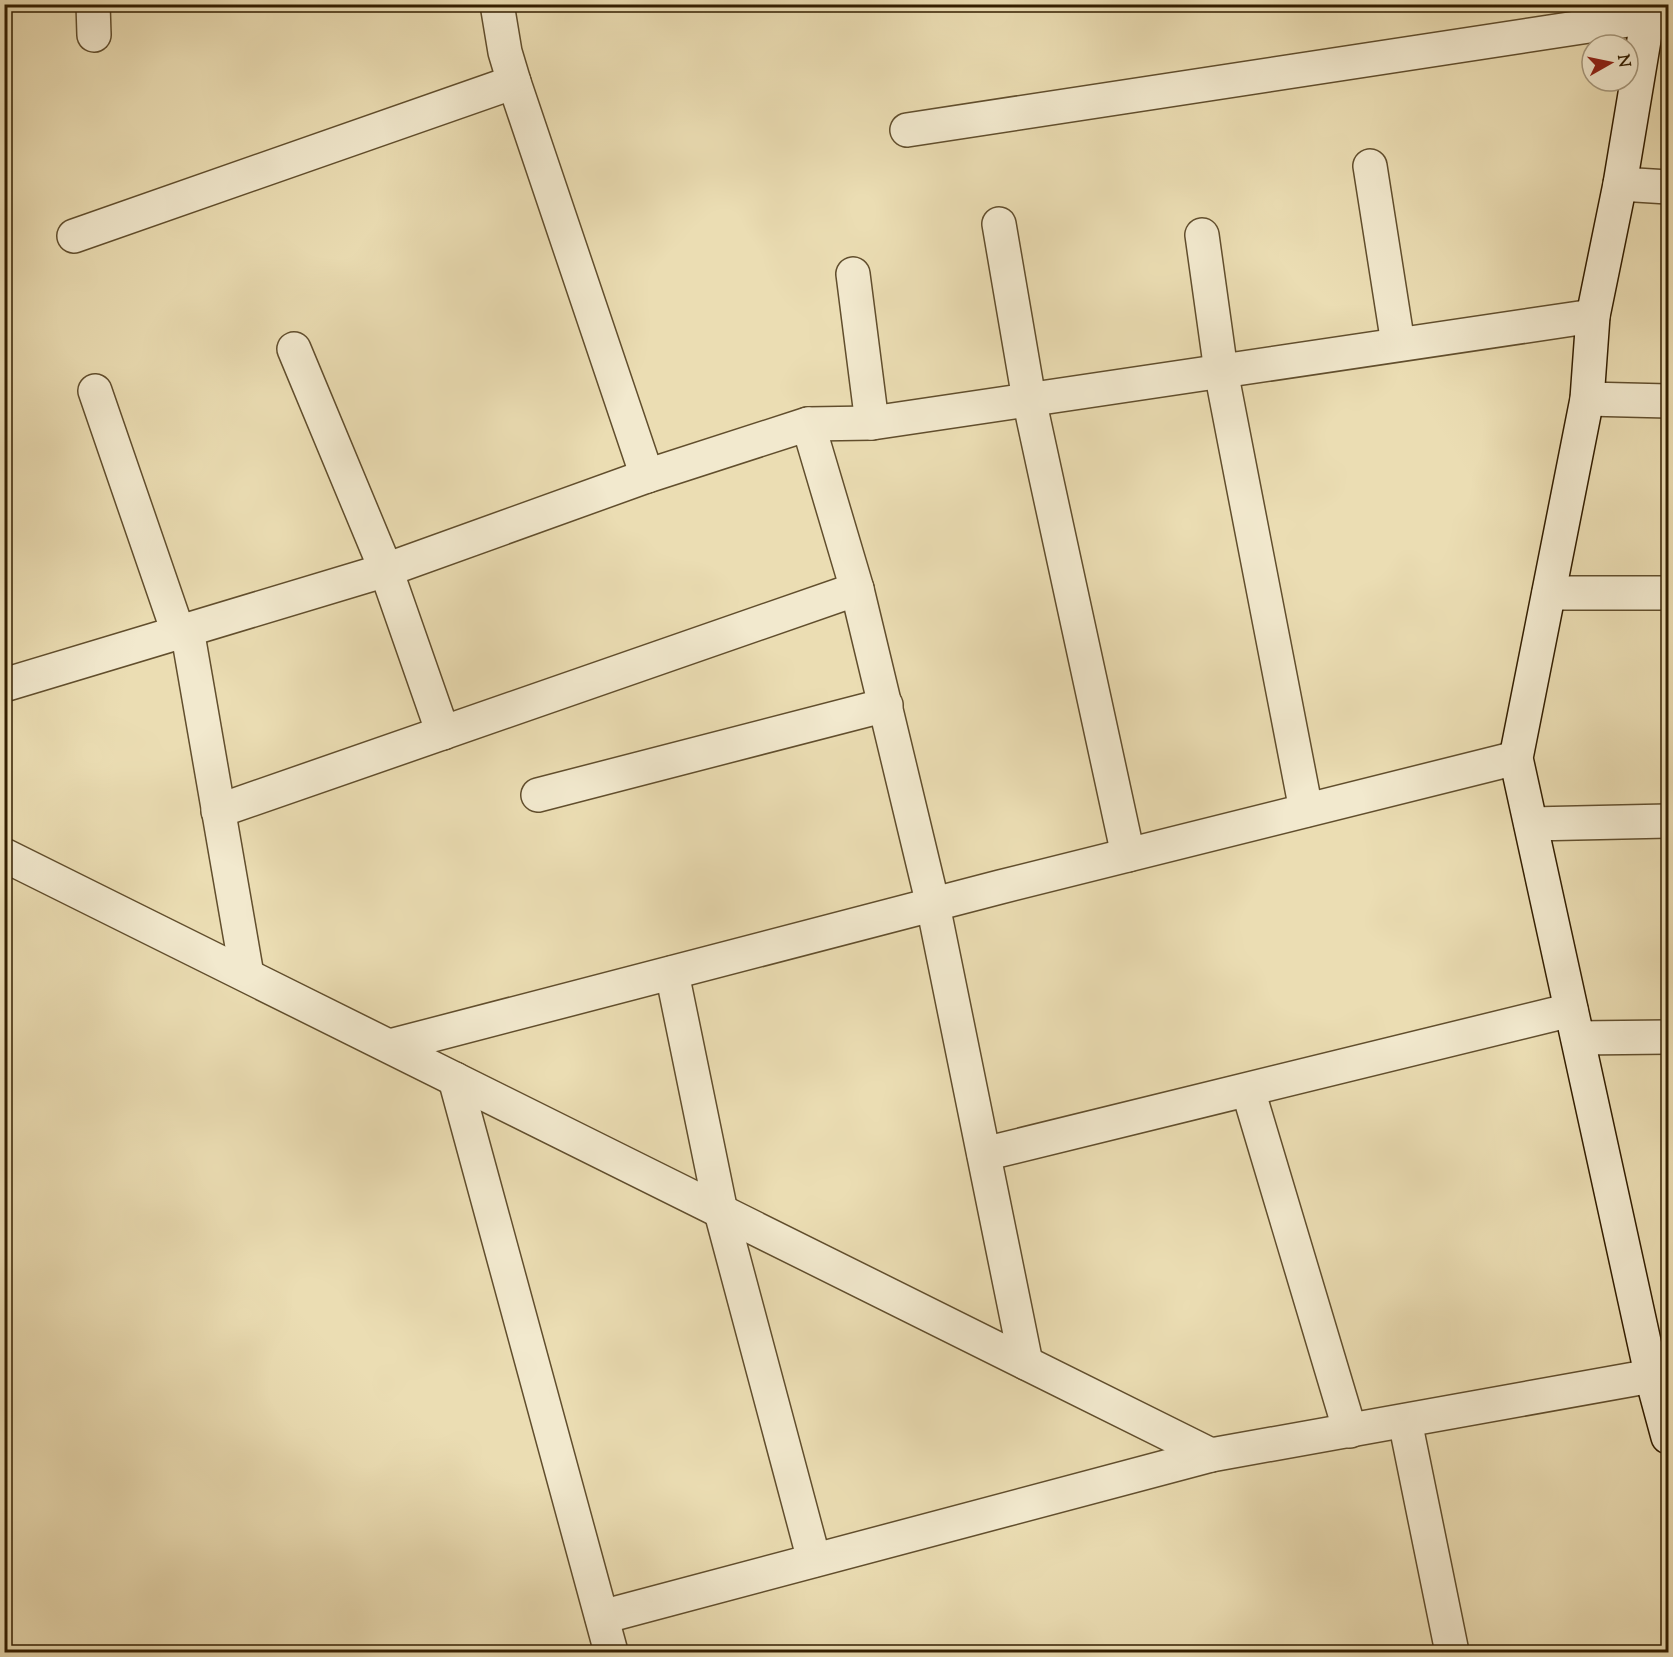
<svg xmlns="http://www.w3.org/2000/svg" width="1673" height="1657" viewBox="0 0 1673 1657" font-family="'Sorts Mill Goudy',serif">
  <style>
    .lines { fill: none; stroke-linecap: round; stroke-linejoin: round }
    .street-casing { stroke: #614e2d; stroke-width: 36 }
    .secondary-casing { stroke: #331e00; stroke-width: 36 }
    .street { stroke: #f2e9ce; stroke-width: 33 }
    .secondary { stroke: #f2e9ce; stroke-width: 33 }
  </style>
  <rect width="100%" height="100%" fill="#ebddb3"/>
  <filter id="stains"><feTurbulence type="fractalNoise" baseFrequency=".00333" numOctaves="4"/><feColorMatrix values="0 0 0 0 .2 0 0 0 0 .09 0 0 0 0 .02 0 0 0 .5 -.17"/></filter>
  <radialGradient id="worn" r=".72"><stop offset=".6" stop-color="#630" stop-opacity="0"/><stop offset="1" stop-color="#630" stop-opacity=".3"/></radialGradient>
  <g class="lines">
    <g class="street-casing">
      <g id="street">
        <path d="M 93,4 L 94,35"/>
        <path d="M 497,4 L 505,52 L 514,82 L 647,476"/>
        <path d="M 907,130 L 1648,17"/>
        <path d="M 1370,166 L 1398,344"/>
        <path d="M 1620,184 L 1668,187"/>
        <path d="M 999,224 L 1029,399 L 1128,855"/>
        <path d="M 1202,235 L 1221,371 L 1306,810"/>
        <path d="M 74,236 L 514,82"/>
        <path d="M 853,274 L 872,423"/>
        <path d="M 294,349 L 386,570 L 443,733"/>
        <path d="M 95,391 L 178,632"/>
        <path d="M 1587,399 L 1668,401"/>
        <path d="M 808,424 L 857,589 L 933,905 L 1026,1363"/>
        <path d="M 1549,593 L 1668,593"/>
        <path d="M 187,629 L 247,975"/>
        <path d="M 4,685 L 386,570 L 647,476 L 808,424 L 872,423 L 1593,316"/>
        <path d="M 538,795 L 886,705"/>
        <path d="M 218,811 L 857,589"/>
        <path d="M 1531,824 L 1668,821"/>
        <path d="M 4,855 L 1211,1455 L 1668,1373"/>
        <path d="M 672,973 L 721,1212 L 814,1560"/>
        <path d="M 1578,1038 L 1668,1037"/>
        <path d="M 390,1046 L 1000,887 L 1516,758"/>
        <path d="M 455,1079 L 611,1652"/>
        <path d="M 1248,1090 L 1350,1431"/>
        <path d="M 984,1154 L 1571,1010"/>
        <path d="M 1405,1421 L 1452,1652"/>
        <path d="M 602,1617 L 1211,1455"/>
      </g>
    </g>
    <g class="secondary-casing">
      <path id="secondary" d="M 1650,4 L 1620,184 L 1593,316 L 1587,399 L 1516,758 L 1652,1378 L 1668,1437"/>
    </g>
    <use href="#street" class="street"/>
    <use href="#secondary" class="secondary"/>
  </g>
  <rect width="1673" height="1657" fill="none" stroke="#ebddb3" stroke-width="24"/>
  <rect x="6" y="6" width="1661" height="1645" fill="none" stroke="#331e00" stroke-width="3"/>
  <rect x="12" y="12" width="1649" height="1633" fill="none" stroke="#331e00" stroke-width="1.5"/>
  <g transform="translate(1610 63) rotate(81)"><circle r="28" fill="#f2e9ce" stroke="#a6987c" stroke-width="1.5"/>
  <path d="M0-4.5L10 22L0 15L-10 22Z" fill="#8f2418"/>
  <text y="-9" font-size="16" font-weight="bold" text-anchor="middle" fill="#331e00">N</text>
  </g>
  <rect width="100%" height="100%" filter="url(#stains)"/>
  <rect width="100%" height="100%" fill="url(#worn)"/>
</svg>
